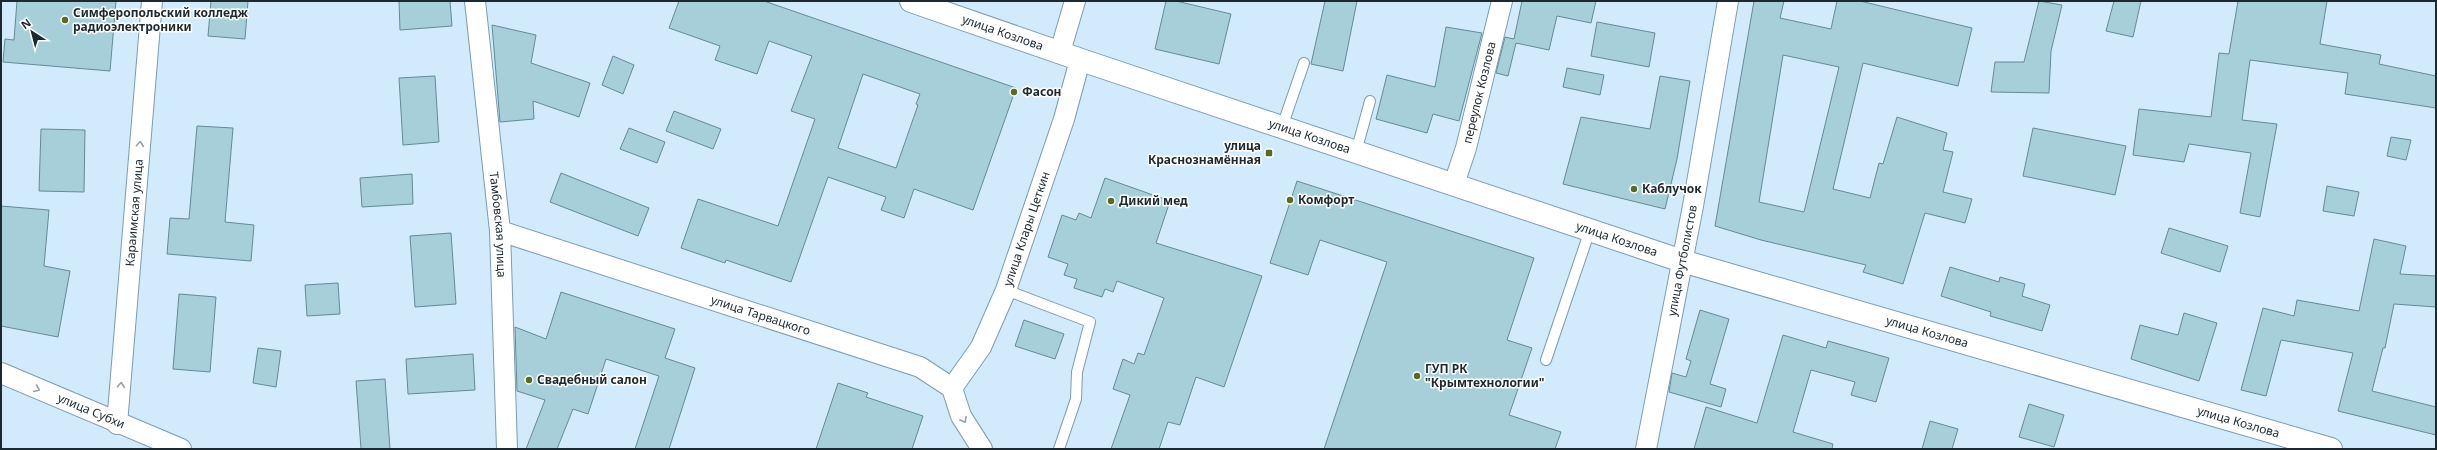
<svg xmlns="http://www.w3.org/2000/svg" width="2437" height="450" viewBox="0 0 2437 450" font-family="'Noto Sans',sans-serif">
  <style>
    .building { fill: #a6cfd9; stroke: #648b95; fill-rule: evenodd }
    .lines { fill: none; stroke-linecap: round; stroke-linejoin: round }
    .service-casing { stroke: #7d9cb0; stroke-width: 12 }
    .minor-casing { stroke: #7d9cb0; stroke-width: 22 }
    .secondary-casing { stroke: #7d9cb0; stroke-width: 24 }
    .service { stroke: #fff; stroke-width: 10 }
    .minor { stroke: #fff; stroke-width: 20 }
    .secondary { stroke: #fff; stroke-width: 22 }
    .oneway { stroke: #999fa2 }
    .poi-dot { fill: #546d1e; stroke: #fff; stroke-width: 1.5 }
    .labels { text-anchor: middle; stroke-width: 3; stroke-linejoin: round; paint-order: stroke }
    .poi-label { font-size: 12px; font-weight: bold; fill: #1c2930; stroke: #fff; text-anchor: start }
    .street-label { font-size: 12px; fill: #1c2930; stroke: #fff }
  </style>
  <rect width="100%" height="100%" fill="#d1ebfc"/>
  <g class="building">
    <path d="M 17,1 L 116,1 L 110,71 L 3,62 L 5,39 L 14,40 Z"/>
    <path d="M 211,1 L 248,1 L 245,39 L 208,36 Z"/>
    <path d="M 399,1 L 450,1 L 452,26 L 400,30 Z"/>
    <path d="M 679,1 L 764,1 L 1016,88 L 973,210 L 914,189 L 904,218 L 881,210 L 886,197 L 828,177 L 791,282 L 726,260 L 725,263 L 681,248 L 698,199 L 778,226 L 815,119 L 791,111 L 812,56 L 769,41 L 757,74 L 715,60 L 720,46 L 669,28 ZM 863,74 L 920,94 L 916,104 L 918,105 L 896,168 L 838,148 Z"/>
    <path d="M 1166,1 L 1176,1 L 1231,14 L 1219,64 L 1155,49 Z"/>
    <path d="M 1325,1 L 1357,1 L 1343,71 L 1311,64 Z"/>
    <path d="M 1522,1 L 1596,1 L 1591,23 L 1557,16 L 1549,50 L 1516,43 L 1508,76 L 1496,73 L 1505,37 L 1514,39 Z"/>
    <path d="M 1754,1 L 1784,1 L 1780,18 L 1831,29 L 1837,1 L 1860,1 L 1972,28 L 1958,86 L 1863,63 L 1833,189 L 1870,198 L 1879,163 L 1883,164 L 1897,117 L 1947,133 L 1943,150 L 1953,152 L 1943,192 L 1972,199 L 1965,223 L 1925,213 L 1903,284 L 1863,272 L 1866,265 L 1761,240 L 1715,226 ZM 1783,55 L 1839,67 L 1804,212 L 1759,202 Z"/>
    <path d="M 2039,1 L 2062,5 L 2051,51 L 2049,93 L 1991,92 L 1995,62 L 2024,62 Z"/>
    <path d="M 2114,1 L 2141,1 L 2133,37 L 2106,31 Z"/>
    <path d="M 2238,1 L 2327,1 L 2320,44 L 2381,55 L 2379,64 L 2436,76 L 2436,108 L 2345,94 L 2348,73 L 2250,60 L 2242,120 L 2277,124 L 2260,217 L 2240,213 L 2251,153 L 2189,144 L 2184,162 L 2133,155 L 2139,109 L 2211,117 L 2219,53 L 2229,54 Z"/>
    <path d="M 1597,22 L 1655,33 L 1649,67 L 1591,56 Z"/>
    <path d="M 492,25 L 536,35 L 531,63 L 590,83 L 579,117 L 533,101 L 534,119 L 500,122 Z"/>
    <path d="M 1446,27 L 1482,33 L 1459,121 L 1433,114 L 1427,133 L 1376,119 L 1387,75 L 1435,87 Z"/>
    <path d="M 613,56 L 634,65 L 623,94 L 602,85 Z"/>
    <path d="M 1567,68 L 1604,75 L 1600,95 L 1563,87 Z"/>
    <path d="M 435,76 L 439,142 L 403,145 L 399,78 Z"/>
    <path d="M 1660,76 L 1690,81 L 1677,159 L 1665,209 L 1563,184 L 1581,117 L 1650,129 Z"/>
    <path d="M 674,111 L 721,129 L 713,149 L 666,131 Z"/>
    <path d="M 197,126 L 233,128 L 225,222 L 254,225 L 251,261 L 167,254 L 170,218 L 189,219 Z"/>
    <path d="M 629,128 L 665,142 L 657,163 L 620,149 Z"/>
    <path d="M 2033,128 L 2126,146 L 2115,195 L 2023,176 Z"/>
    <path d="M 41,129 L 85,130 L 84,192 L 39,191 Z"/>
    <path d="M 2391,137 L 2411,140 L 2406,160 L 2387,156 Z"/>
    <path d="M 561,173 L 649,208 L 638,236 L 550,202 Z"/>
    <path d="M 412,174 L 413,204 L 362,207 L 360,178 Z"/>
    <path d="M 1105,178 L 1170,201 L 1156,243 L 1262,276 L 1224,387 L 1196,377 L 1180,425 L 1168,422 L 1159,449 L 1111,449 L 1130,395 L 1113,389 L 1123,359 L 1134,364 L 1138,353 L 1144,355 L 1164,298 L 1117,281 L 1113,292 L 1105,289 L 1102,297 L 1074,288 L 1077,279 L 1064,275 L 1068,264 L 1048,257 L 1062,215 L 1076,220 L 1079,213 L 1091,218 Z"/>
    <path d="M 1297,181 L 1534,258 L 1507,340 L 1532,348 L 1509,415 L 1561,432 L 1555,449 L 1324,449 L 1387,262 L 1320,240 L 1308,275 L 1270,263 Z"/>
    <path d="M 2327,186 L 2359,192 L 2354,216 L 2323,211 Z"/>
    <path d="M 1,206 L 49,210 L 44,266 L 70,271 L 58,337 L 1,326 Z"/>
    <path d="M 2169,228 L 2228,246 L 2220,272 L 2161,253 Z"/>
    <path d="M 451,233 L 456,304 L 415,307 L 410,236 Z"/>
    <path d="M 2374,239 L 2406,246 L 2400,274 L 2436,276 L 2436,307 L 2394,304 L 2385,348 L 2383,348 L 2372,391 L 2436,407 L 2436,435 L 2338,411 L 2353,353 L 2281,340 L 2266,396 L 2241,390 L 2263,308 L 2294,316 L 2297,300 L 2359,311 Z"/>
    <path d="M 1950,267 L 1999,282 L 2000,277 L 2025,284 L 2022,296 L 2050,305 L 2042,331 L 1990,316 L 1991,312 L 1941,296 Z"/>
    <path d="M 338,283 L 340,314 L 307,316 L 305,285 Z"/>
    <path d="M 561,292 L 675,329 L 665,358 L 695,368 L 669,449 L 635,449 L 659,376 L 606,359 L 588,414 L 573,409 L 557,449 L 526,449 L 545,400 L 517,391 L 515,327 L 546,339 Z"/>
    <path d="M 179,294 L 216,297 L 210,372 L 173,369 Z"/>
    <path d="M 1700,310 L 1729,319 L 1710,384 L 1726,389 L 1721,407 L 1669,392 L 1672,373 L 1686,377 L 1691,361 L 1686,359 Z"/>
    <path d="M 2184,313 L 2217,323 L 2199,381 L 2131,359 L 2140,325 L 2178,335 Z"/>
    <path d="M 1024,320 L 1064,334 L 1055,359 L 1015,346 Z"/>
    <path d="M 1783,335 L 1826,348 L 1828,341 L 1889,358 L 1876,402 L 1851,395 L 1855,382 L 1811,370 L 1793,432 L 1833,444 L 1832,449 L 1694,449 L 1706,407 L 1757,423 Z"/>
    <path d="M 258,348 L 281,351 L 276,387 L 253,383 Z"/>
    <path d="M 473,354 L 475,390 L 408,394 L 406,359 Z"/>
    <path d="M 385,379 L 390,449 L 361,449 L 356,381 Z"/>
    <path d="M 838,383 L 868,393 L 866,397 L 923,416 L 912,449 L 816,449 Z"/>
    <path d="M 2029,404 L 2064,415 L 2054,447 L 2019,437 Z"/>
    <path d="M 1930,421 L 1958,429 L 1952,449 L 1922,449 Z"/>
  </g>
  <g class="lines">
    <g class="service-casing">
      <g id="service">
        <path d="M 1282,127 L 1304,63"/>
        <path d="M 1356,152 L 1370,101"/>
        <path d="M 1006,290 L 1090,322 L 1077,372 L 1076,399 L 1059,449"/>
        <path d="M 1546,360 L 1590,230"/>
      </g>
    </g>
    <g class="minor-casing">
      <g id="minor">
        <path id="s1" d="M 475,1 L 500,231 L 507,449"/>
        <path d="M 1060,52 L 1075,1"/>
        <path id="s2" d="M 1454,184 L 1466,148 L 1502,1"/>
        <path id="s3" d="M 500,231 L 920,367 L 952,388 L 961,416 L 982,449"/>
        <path id="s4" d="M 1,373 L 181,449"/>
        <path id="s5" d="M 952,388 L 981,347 L 1006,290 L 1064,119 L 1080,60"/>
        <path id="s6" d="M 117,424 L 152,1"/>
        <path id="s7" d="M 1646,449 L 1693,206 L 1728,1"/>
      </g>
    </g>
    <g class="secondary-casing">
      <g id="secondary">
        <path id="s8" d="M 911,1 L 1093,64 L 1682,261 L 2331,449"/>
      </g>
    </g>
    <use href="#service" class="service"/>
    <use href="#minor" class="minor"/>
    <use href="#secondary" class="secondary"/>
  </g>
  <defs><path id="oneway-chevron" d="M-2-3.5L2.5 0L-2 3.5" fill="none" stroke-width="1.6" stroke-linecap="round" stroke-linejoin="round"/></defs>
  <g class="oneway">
    <use href="#oneway-chevron" transform="translate(140 144) rotate(-85)"/>
    <use href="#oneway-chevron" transform="translate(121 385) rotate(-85)"/>
    <use href="#oneway-chevron" transform="translate(37 389) rotate(23)"/>
    <use href="#oneway-chevron" transform="translate(964 420) rotate(60)"/>
  </g>
  <g class="poi-dot">
    <circle cx="65" cy="20" r="4"/>
    <circle cx="1014" cy="92" r="4"/>
    <rect x="1265" y="149" width="8" height="8" rx="2"/>
    <circle cx="1634" cy="189" r="4"/>
    <circle cx="1290" cy="200" r="4"/>
    <circle cx="1111" cy="201" r="4"/>
    <circle cx="1417" cy="376" r="4"/>
    <circle cx="529" cy="380" r="4"/>
  </g>
  <g class="labels">
    <g class="poi-label">
      <text x="73" y="17">Симферопольский колледж<tspan x="73" dy="14">радиоэлектроники</tspan></text>
      <text x="1022" y="96">Фасон</text>
      <text x="1261" y="150" text-anchor="end">улица<tspan x="1261" dy="14">Краснознамённая</tspan></text>
      <text x="1642" y="193">Каблучок</text>
      <text x="1298" y="204">Комфорт</text>
      <text x="1119" y="205">Дикий мед</text>
      <text x="1425" y="373">ГУП РК<tspan x="1425" dy="14">"Крымтехнологии"</tspan></text>
      <text x="537" y="384">Свадебный салон</text>
    </g>
    <g class="street-label">
      <text dy="4" stroke="none"><textPath href="#s8" startOffset="97">улица Козлова</textPath></text>
      <text dy="4" stroke="none"><textPath href="#s2" startOffset="95">переулок Козлова</textPath></text>
      <text dy="4" stroke="none"><textPath href="#s8" startOffset="421">улица Козлова</textPath></text>
      <text dy="4" stroke="none"><textPath href="#s6" startOffset="212">Караимская улица</textPath></text>
      <text dy="4" stroke="none"><textPath href="#s1" startOffset="225">Тамбовская улица</textPath></text>
      <text dy="4" stroke="none"><textPath href="#s5" startOffset="177">улица Клары Цеткин</textPath></text>
      <text dy="4" stroke="none"><textPath href="#s8" startOffset="745">улица Козлова</textPath></text>
      <text dy="4" stroke="none"><textPath href="#s7" startOffset="192">улица Футболистов</textPath></text>
      <text dy="4" stroke="none"><textPath href="#s3" startOffset="274">улица Тарвацкого</textPath></text>
      <text dy="4" stroke="none"><textPath href="#s8" startOffset="1069">улица Козлова</textPath></text>
      <text dy="4" stroke="none"><textPath href="#s4" startOffset="98">улица Субхи</textPath></text>
      <text dy="4" stroke="none"><textPath href="#s8" startOffset="1393">улица Козлова</textPath></text>
    </g>
  </g>
  <rect width="2437" height="450" fill="none" stroke="#1c2930" stroke-width="4"/>
  <g transform="translate(32 32) rotate(324)" stroke="#ffffff" stroke-width="3" paint-order="stroke">
  <path d="M0-3L7 15L0 10L-7 15Z" fill="#1c2930"/>
  <text y="-6" font-size="11" font-weight="bold" text-anchor="middle" fill="#1c2930">N</text>
  </g>
</svg>
